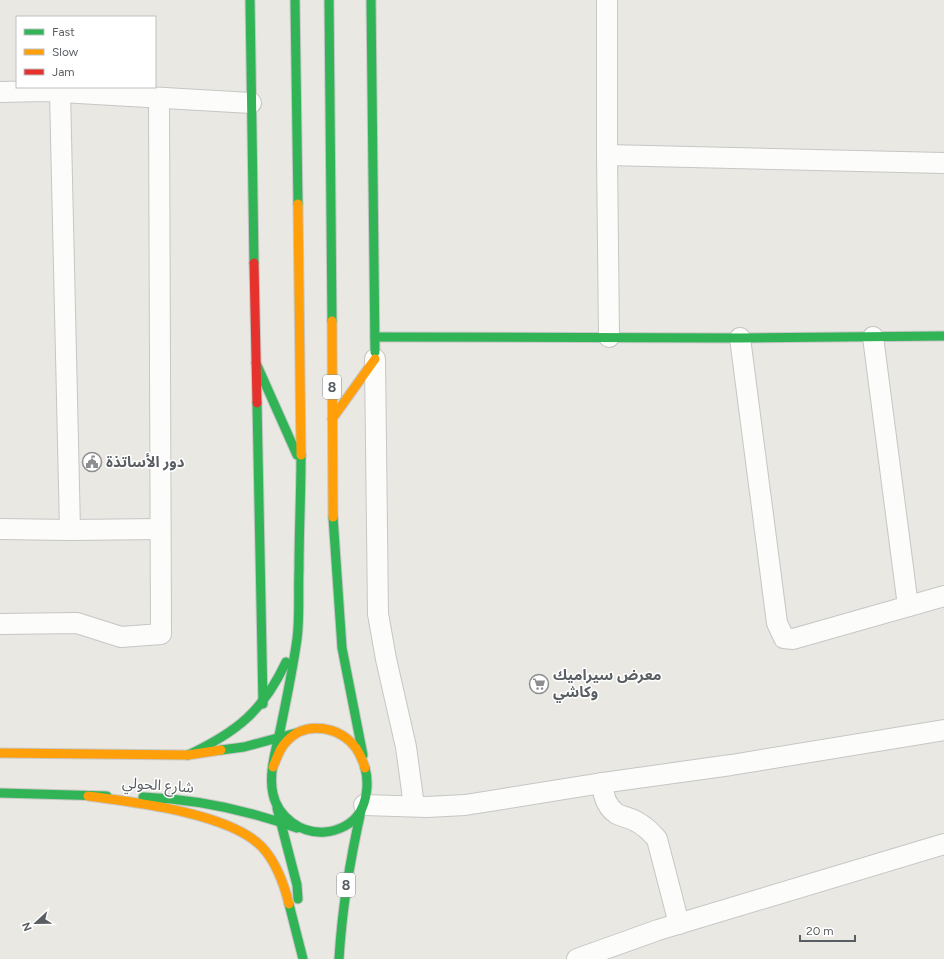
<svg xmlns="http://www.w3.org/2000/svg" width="944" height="959" viewBox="0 0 944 959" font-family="Figtree,'Noto Sans Arabic',sans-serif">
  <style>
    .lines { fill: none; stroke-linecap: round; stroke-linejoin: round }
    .street-casing { stroke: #c6c6c6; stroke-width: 22 }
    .fast-casing { stroke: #c7c7c7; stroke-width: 11 }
    .slow-casing { stroke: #c7c7c7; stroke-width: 11 }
    .jam-casing { stroke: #c7c7c7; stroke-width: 11 }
    .street { stroke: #fcfcfb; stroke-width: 20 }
    .fast { stroke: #30b455; stroke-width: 9 }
    .slow { stroke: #ff9f0a; stroke-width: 9 }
    .jam { stroke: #e5322d; stroke-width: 9 }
    .labels { text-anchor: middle; stroke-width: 3; stroke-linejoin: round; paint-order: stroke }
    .shield { fill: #fff; stroke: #8b8e91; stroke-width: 1 }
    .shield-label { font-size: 14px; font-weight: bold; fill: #595e62 }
    .poi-label { font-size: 15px; font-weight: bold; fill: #595e62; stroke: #fff; text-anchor: start }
    .street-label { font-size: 15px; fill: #595e62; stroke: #fff }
  </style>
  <rect width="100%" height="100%" fill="#eae8e3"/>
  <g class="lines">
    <g class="street-casing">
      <g id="street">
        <path d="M 607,0 L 607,155 L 609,337"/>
        <path d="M 0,92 L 44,91 L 251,103"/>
        <path d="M 60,92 L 70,530"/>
        <path d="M 607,155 L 944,163"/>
        <path d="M 873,337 L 908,606"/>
        <path d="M 740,338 L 777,623 L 784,638 L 793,639 L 944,596"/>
        <path d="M 375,359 L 378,614 L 386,659 L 406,747 L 414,806"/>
        <path d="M 0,529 L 70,530 L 160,529"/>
        <path d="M 0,624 L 77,623 L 121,637 L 161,634 L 159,98"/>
        <path d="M 602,783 C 603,795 606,807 617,814 C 623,817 631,818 637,822 C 645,826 651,832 657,839 L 679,924"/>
        <path d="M 364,805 L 427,807 L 465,805 L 602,783 L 731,765 L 944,730"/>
        <path d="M 577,959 L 658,930 L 944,844"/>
      </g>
    </g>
    <g class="fast-casing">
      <g id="fast">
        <path d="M 250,0 L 254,263"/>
        <path d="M 295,0 L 298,204"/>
        <path d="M 329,0 L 332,321"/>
        <path d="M 371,0 L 375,352"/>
        <path d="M 375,337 L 740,338 L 944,336"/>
        <path d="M 256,363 L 297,455"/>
        <path d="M 257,403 L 263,704"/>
        <path d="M 301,455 C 301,494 299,532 299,570 C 298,593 300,617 297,639 C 293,668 287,697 281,726 C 277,747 268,772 273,794 C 278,817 301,834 325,832 C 338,831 353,824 360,812 C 367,800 369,782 365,768"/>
        <path d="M 333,517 L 342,648 L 363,755"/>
        <path d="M 221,750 L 244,747 L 296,733"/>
        <path d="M 188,755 C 237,732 263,711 286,662"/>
        <path d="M 0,793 L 107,796"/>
        <path d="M 143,797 C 196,799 247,810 297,828"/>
        <path d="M 277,808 L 297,885 L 298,899"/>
        <path d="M 289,904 L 303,959"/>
        <path d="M 339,959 C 342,909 350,860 361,811"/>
      </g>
    </g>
    <g class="slow-casing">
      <g id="slow">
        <path d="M 298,204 L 301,455"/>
        <path d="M 332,321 L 333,517"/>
        <path d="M 332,419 L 375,359"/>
        <path d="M 0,753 L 188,755 L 221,750"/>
        <path d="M 273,767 C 277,758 279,749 286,742 C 305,720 339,726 356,748 C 360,754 363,761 365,768"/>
        <path d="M 88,796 C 133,802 230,813 262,847 C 276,862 284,884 289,904"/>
      </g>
    </g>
    <g class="jam-casing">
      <path id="jam" d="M 254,263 L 257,403"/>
    </g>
    <use href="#street" class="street"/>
    <use href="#fast" class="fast"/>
    <use href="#slow" class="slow"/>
    <use href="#jam" class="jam"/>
  </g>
  <defs>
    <g id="civic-ring" transform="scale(1)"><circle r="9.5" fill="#fff" stroke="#8c8e8f" stroke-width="1.5"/><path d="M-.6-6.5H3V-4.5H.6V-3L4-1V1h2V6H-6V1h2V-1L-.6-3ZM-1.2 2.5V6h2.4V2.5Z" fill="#8c8e8f"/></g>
    <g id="supermarket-ring" transform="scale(1)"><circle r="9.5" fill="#fff" stroke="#8c8e8f" stroke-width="1.5"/><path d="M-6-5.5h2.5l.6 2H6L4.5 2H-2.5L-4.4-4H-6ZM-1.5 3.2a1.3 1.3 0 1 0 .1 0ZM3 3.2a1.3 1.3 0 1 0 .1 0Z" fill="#8c8e8f"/></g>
  </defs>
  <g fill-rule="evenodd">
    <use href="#civic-ring" x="92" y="462"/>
    <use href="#supermarket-ring" x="539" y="684"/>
  </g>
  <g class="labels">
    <g class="shield">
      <rect x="323" y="375" width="18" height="24" rx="3"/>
      <rect x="337" y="873" width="18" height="24" rx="3"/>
    </g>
    <g class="shield-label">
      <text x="332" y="392">8</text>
      <text x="346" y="890">8</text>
    </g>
    <g class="poi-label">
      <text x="106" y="467">دور الأساتذة</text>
      <text x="553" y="680">معرض سيراميك<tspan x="553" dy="17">وكاشي</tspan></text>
    </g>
    <g class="street-label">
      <text transform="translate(158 785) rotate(4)" y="5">شارع الحولي</text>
    </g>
  </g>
  <rect x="16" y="16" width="140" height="72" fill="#ffffff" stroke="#bdbfc0"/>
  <rect x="24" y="29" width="20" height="6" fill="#30b455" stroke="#bdbfc0"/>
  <text x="52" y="36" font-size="12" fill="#595e62">Fast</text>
  <rect x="24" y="49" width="20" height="6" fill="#ff9f0a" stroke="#bdbfc0"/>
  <text x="52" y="56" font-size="12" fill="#595e62">Slow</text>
  <rect x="24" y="69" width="20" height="6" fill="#e5322d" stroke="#bdbfc0"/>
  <text x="52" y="76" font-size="12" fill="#595e62">Jam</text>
  <g transform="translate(36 923) rotate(248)" stroke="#ffffff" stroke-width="3" paint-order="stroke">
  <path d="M0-3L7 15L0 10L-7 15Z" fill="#595e62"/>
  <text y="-6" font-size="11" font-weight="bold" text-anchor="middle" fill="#595e62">N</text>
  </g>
  <path d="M800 935v6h55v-6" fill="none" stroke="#595e62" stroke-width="2"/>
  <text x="806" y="935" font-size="12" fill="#595e62" stroke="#ffffff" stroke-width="3" paint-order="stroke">20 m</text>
</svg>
